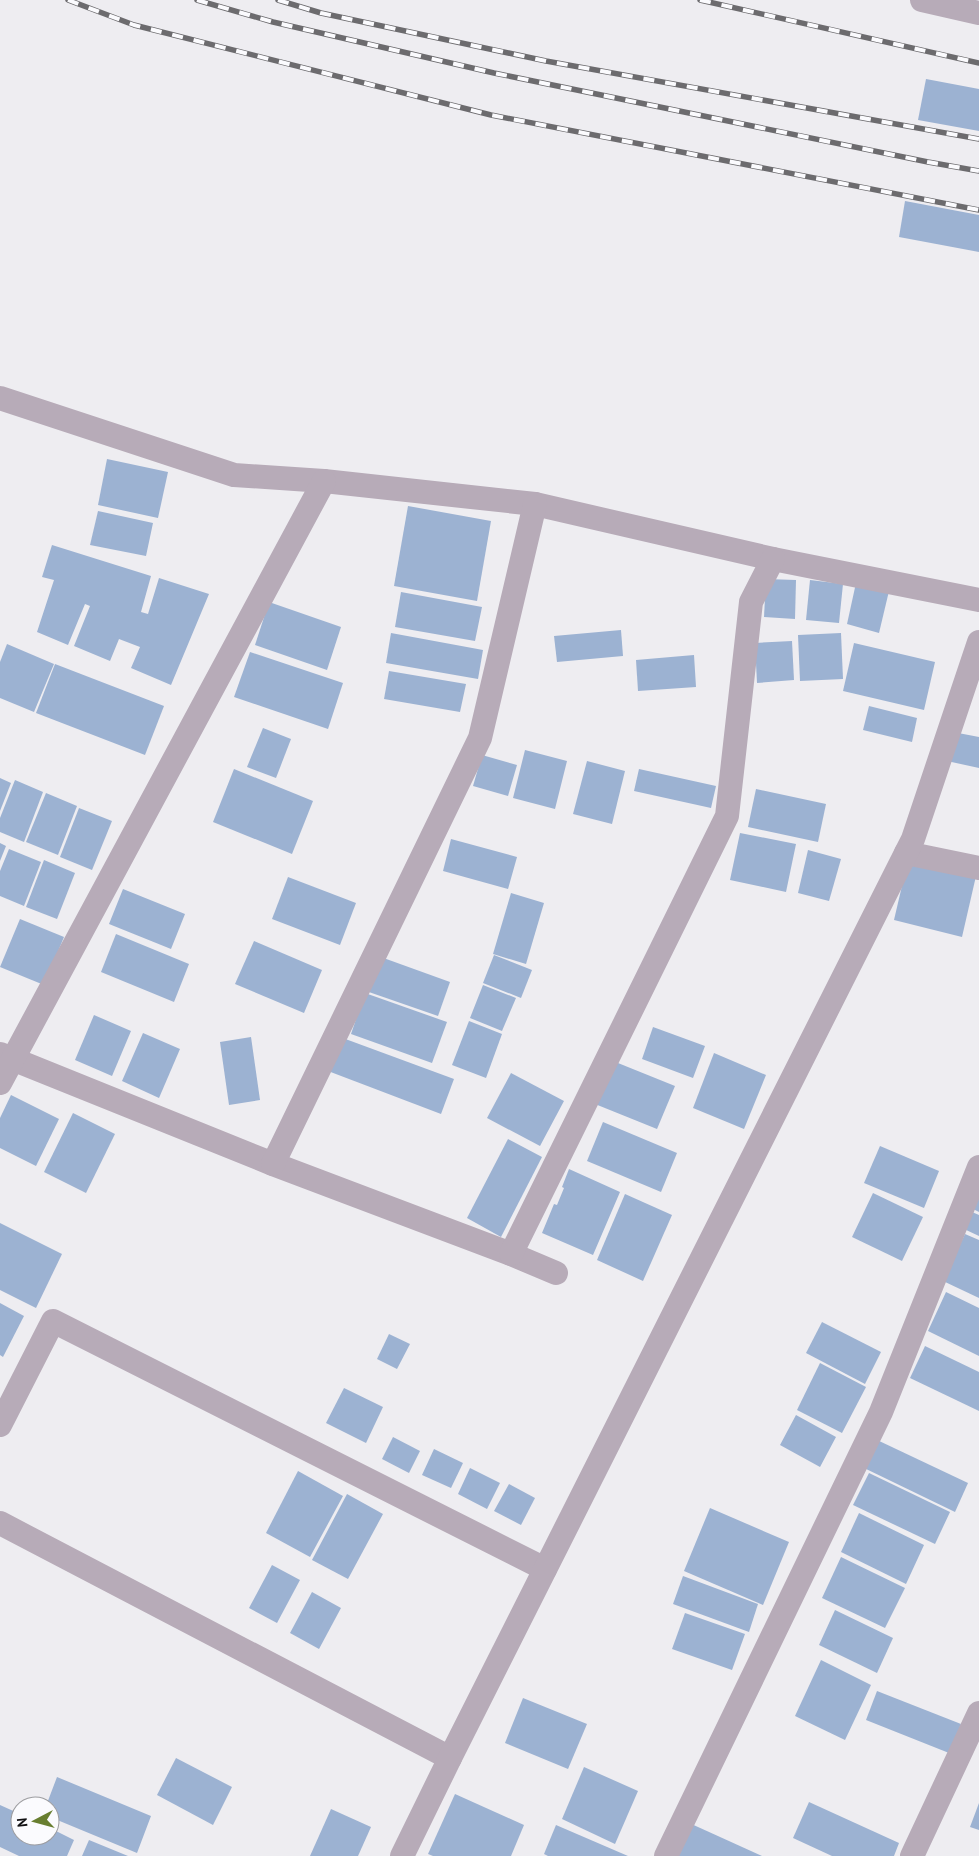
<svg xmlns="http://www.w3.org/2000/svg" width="979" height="1856" viewBox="0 0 979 1856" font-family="'PT Sans',sans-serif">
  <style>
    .building { fill: #9cb2d2 }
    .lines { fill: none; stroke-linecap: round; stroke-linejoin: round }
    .minor { stroke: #b7abb8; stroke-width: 24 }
    .rail-casing { stroke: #6c6b6e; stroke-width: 5.5 }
    .rail { stroke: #fbfbfe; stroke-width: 4; stroke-dasharray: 11; stroke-linecap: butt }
  </style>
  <rect width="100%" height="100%" fill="#eeedf1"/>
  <g class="building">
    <path d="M 926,79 L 979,89 L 979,131 L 918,120 Z"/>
    <path d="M 905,201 L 979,215 L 979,252 L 899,237 Z"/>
    <path d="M 107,459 L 168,472 L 158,518 L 98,505 Z"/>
    <path d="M 408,506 L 491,521 L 477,601 L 394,586 Z"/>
    <path d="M 98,511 L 153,523 L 146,556 L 90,545 Z"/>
    <path d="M 52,545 L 151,576 L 141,612 L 148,614 L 159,578 L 209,594 L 171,685 L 131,668 L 140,647 L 119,639 L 110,661 L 74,646 L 90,606 L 85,604 L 68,645 L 37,632 L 54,580 L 42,577 Z"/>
    <path d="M 766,579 L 796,580 L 795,619 L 764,617 Z"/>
    <path d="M 810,580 L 843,584 L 839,623 L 806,620 Z"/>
    <path d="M 856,583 L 889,591 L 879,633 L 847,624 Z"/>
    <path d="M 401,592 L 482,607 L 475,641 L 395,627 Z"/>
    <path d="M 269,602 L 341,627 L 327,670 L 255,645 Z"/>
    <path d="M 621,630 L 623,656 L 557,662 L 554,636 Z"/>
    <path d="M 391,633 L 483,650 L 478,679 L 386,663 Z"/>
    <path d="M 841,633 L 843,679 L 800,681 L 798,635 Z"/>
    <path d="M 792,641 L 794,680 L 757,683 L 755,643 Z"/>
    <path d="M 854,643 L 935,662 L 924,710 L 843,691 Z"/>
    <path d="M 7,644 L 54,664 L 34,712 L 0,698 L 0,662 Z"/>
    <path d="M 250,652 L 343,683 L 328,729 L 234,697 Z"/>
    <path d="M 694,655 L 696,687 L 638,691 L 636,660 Z"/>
    <path d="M 55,664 L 164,706 L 145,755 L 36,713 Z"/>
    <path d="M 389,671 L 466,684 L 460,712 L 384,699 Z"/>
    <path d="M 869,706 L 917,718 L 912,742 L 863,730 Z"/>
    <path d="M 263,728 L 291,739 L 276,778 L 247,767 Z"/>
    <path d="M 953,732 L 979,737 L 979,768 L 947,761 Z"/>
    <path d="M 525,750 L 567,761 L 555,809 L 513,798 Z"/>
    <path d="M 482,755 L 517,765 L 508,796 L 473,786 Z"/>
    <path d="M 587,761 L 625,771 L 612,824 L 573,814 Z"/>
    <path d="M 234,769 L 313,801 L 292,854 L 213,822 Z"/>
    <path d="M 639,769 L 716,786 L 711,808 L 634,791 Z"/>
    <path d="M 0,778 L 11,783 L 0,811 Z"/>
    <path d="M 15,780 L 43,792 L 24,842 L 0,832 L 0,818 Z"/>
    <path d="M 756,789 L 826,804 L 818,842 L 748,827 Z"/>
    <path d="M 46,793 L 77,806 L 58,855 L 26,842 Z"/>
    <path d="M 79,808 L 112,821 L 92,870 L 60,857 Z"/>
    <path d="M 740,833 L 796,844 L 786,892 L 730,880 Z"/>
    <path d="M 451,839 L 517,857 L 508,889 L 443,871 Z"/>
    <path d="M 0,843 L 6,846 L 0,861 Z"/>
    <path d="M 9,849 L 41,862 L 24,906 L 0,896 L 0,871 Z"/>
    <path d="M 808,850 L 841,859 L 829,901 L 798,893 Z"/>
    <path d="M 44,860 L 75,873 L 57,919 L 26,907 Z"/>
    <path d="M 908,860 L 976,876 L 962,937 L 894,920 Z"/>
    <path d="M 288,877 L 356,903 L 340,945 L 272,919 Z"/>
    <path d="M 123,889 L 185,914 L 171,949 L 109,924 Z"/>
    <path d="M 511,893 L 544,903 L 526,964 L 493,954 Z"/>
    <path d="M 20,919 L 64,937 L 44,985 L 0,967 Z"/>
    <path d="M 116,934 L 189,964 L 174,1002 L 101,972 Z"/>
    <path d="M 254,941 L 322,970 L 304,1013 L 235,984 Z"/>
    <path d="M 494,955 L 532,970 L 521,998 L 483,983 Z"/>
    <path d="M 378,956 L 450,982 L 438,1016 L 366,991 Z"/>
    <path d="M 483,985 L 516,998 L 502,1031 L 470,1018 Z"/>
    <path d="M 365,993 L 447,1022 L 432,1063 L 351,1034 Z"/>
    <path d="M 94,1015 L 131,1031 L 112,1076 L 75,1060 Z"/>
    <path d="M 469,1021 L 502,1034 L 486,1078 L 452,1065 Z"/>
    <path d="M 653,1027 L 705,1046 L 693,1078 L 642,1059 Z"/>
    <path d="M 143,1033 L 180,1049 L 159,1098 L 122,1081 Z"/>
    <path d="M 251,1037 L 260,1100 L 229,1105 L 220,1042 Z"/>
    <path d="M 340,1037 L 454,1079 L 441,1114 L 328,1071 Z"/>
    <path d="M 714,1053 L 766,1075 L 744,1129 L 693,1108 Z"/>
    <path d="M 613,1061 L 675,1086 L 657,1129 L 595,1104 Z"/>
    <path d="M 511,1073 L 564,1101 L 540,1146 L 487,1118 Z"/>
    <path d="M 11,1095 L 59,1119 L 36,1166 L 0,1148 L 0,1118 Z"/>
    <path d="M 73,1113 L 115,1134 L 86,1193 L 44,1172 Z"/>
    <path d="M 603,1122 L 677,1153 L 661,1192 L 587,1161 Z"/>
    <path d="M 508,1139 L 542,1157 L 501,1237 L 467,1218 Z"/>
    <path d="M 880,1146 L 939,1171 L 924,1208 L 864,1183 Z"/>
    <path d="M 569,1169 L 620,1192 L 593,1255 L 542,1233 L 554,1204 L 557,1205 L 564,1188 L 562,1187 Z"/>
    <path d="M 979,1190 L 979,1212 L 971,1208 Z"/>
    <path d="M 873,1193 L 923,1217 L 902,1261 L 852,1237 Z"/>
    <path d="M 625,1194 L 672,1215 L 643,1281 L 597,1260 Z"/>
    <path d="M 972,1212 L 979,1215 L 979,1236 L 964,1229 Z"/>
    <path d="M 0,1223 L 62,1254 L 36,1308 L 0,1290 Z"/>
    <path d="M 965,1234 L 979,1240 L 979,1298 L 943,1281 Z"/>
    <path d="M 946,1292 L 979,1308 L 979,1356 L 928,1331 Z"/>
    <path d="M 0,1303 L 24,1316 L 3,1357 L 0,1355 Z"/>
    <path d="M 822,1322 L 881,1352 L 865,1384 L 806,1353 Z"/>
    <path d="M 389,1334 L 410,1344 L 397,1369 L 377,1359 Z"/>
    <path d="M 925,1346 L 979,1372 L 979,1411 L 910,1378 Z"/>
    <path d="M 820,1363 L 866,1387 L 842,1433 L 797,1410 Z"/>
    <path d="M 344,1388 L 383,1407 L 366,1443 L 326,1423 Z"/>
    <path d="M 796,1415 L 836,1437 L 820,1467 L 780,1445 Z"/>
    <path d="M 393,1437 L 420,1451 L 409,1473 L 382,1459 Z"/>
    <path d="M 875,1439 L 968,1483 L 955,1512 L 862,1467 Z"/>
    <path d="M 434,1449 L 463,1463 L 451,1488 L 422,1475 Z"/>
    <path d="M 470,1468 L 500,1483 L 487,1509 L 458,1494 Z"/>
    <path d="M 298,1471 L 343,1496 L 310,1557 L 266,1533 Z"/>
    <path d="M 869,1473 L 950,1512 L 935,1544 L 853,1505 Z"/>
    <path d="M 509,1484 L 535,1498 L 521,1525 L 494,1511 Z"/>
    <path d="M 347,1494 L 383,1514 L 348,1579 L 312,1560 Z"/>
    <path d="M 710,1508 L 789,1542 L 763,1605 L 684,1571 Z"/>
    <path d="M 859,1513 L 924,1545 L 906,1584 L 841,1552 Z"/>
    <path d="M 841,1557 L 905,1588 L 885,1628 L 822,1598 Z"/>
    <path d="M 272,1565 L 300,1580 L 277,1623 L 249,1608 Z"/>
    <path d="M 683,1576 L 758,1604 L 749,1632 L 673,1604 Z"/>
    <path d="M 312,1592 L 341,1608 L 319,1649 L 290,1633 Z"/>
    <path d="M 835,1610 L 893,1638 L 877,1673 L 819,1645 Z"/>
    <path d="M 685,1613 L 745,1634 L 732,1670 L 672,1649 Z"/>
    <path d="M 821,1660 L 871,1685 L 845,1740 L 795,1716 Z"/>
    <path d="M 877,1691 L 961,1724 L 949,1753 L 866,1720 Z"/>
    <path d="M 523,1698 L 587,1724 L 568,1769 L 505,1743 Z"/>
    <path d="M 176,1758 L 232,1787 L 213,1825 L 157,1795 Z"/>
    <path d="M 584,1767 L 638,1791 L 615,1844 L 562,1819 Z"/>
    <path d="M 57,1777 L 151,1816 L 137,1853 L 50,1817 L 50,1806 L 46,1806 Z"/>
    <path d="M 455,1794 L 524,1825 L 511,1856 L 433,1856 L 428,1854 Z"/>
    <path d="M 809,1802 L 899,1843 L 894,1856 L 832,1856 L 793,1838 Z"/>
    <path d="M 979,1803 L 979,1830 L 970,1827 Z"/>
    <path d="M 0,1805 L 20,1814 L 20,1836 L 50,1836 L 50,1828 L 74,1840 L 67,1856 L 19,1856 L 0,1847 Z"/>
    <path d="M 331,1809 L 371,1827 L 358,1856 L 310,1856 Z"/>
    <path d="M 687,1822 L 762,1856 L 671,1856 Z"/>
    <path d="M 556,1825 L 628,1856 L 548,1856 L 544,1854 Z"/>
    <path d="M 89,1840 L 128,1856 L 82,1856 Z"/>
  </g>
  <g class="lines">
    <g class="minor">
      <path d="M 922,0 L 979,13"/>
      <path d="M 0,398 L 234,475 L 324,481 L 535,504 L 773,559 L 979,600"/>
      <path d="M 906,853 L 979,868"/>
      <path d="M 0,1054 L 273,1164 L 511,1254 L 556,1273"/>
      <path d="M 0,1083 L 324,481"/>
      <path d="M 273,1164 L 480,738 L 535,504"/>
      <path d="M 511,1254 L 727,816 L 751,602 L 773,559"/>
      <path d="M 0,1425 L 53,1321 L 545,1569"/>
      <path d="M 0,1523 L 450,1758"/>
      <path d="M 402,1856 L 450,1758 L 906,853 L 913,839 L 979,642"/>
      <path d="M 666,1856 L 881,1412 L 979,1167"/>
      <path d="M 912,1856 L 979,1713"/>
    </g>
    <g class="rail-casing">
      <g id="rail">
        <path d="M 68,0 L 134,25 L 491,115 L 979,210"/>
        <path d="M 197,0 L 273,22 L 494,73 L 928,162 L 979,171"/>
        <path d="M 278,0 L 321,13 L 546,61 L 979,139"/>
        <path d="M 700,0 L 979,63"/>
      </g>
    </g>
    <use href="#rail" class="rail"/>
  </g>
  <g transform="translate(35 1821) rotate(264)"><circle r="24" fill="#fbfbfe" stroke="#9d9da0"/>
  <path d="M0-4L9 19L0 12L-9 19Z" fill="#687e30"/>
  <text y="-8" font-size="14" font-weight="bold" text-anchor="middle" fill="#111012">N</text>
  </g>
</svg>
